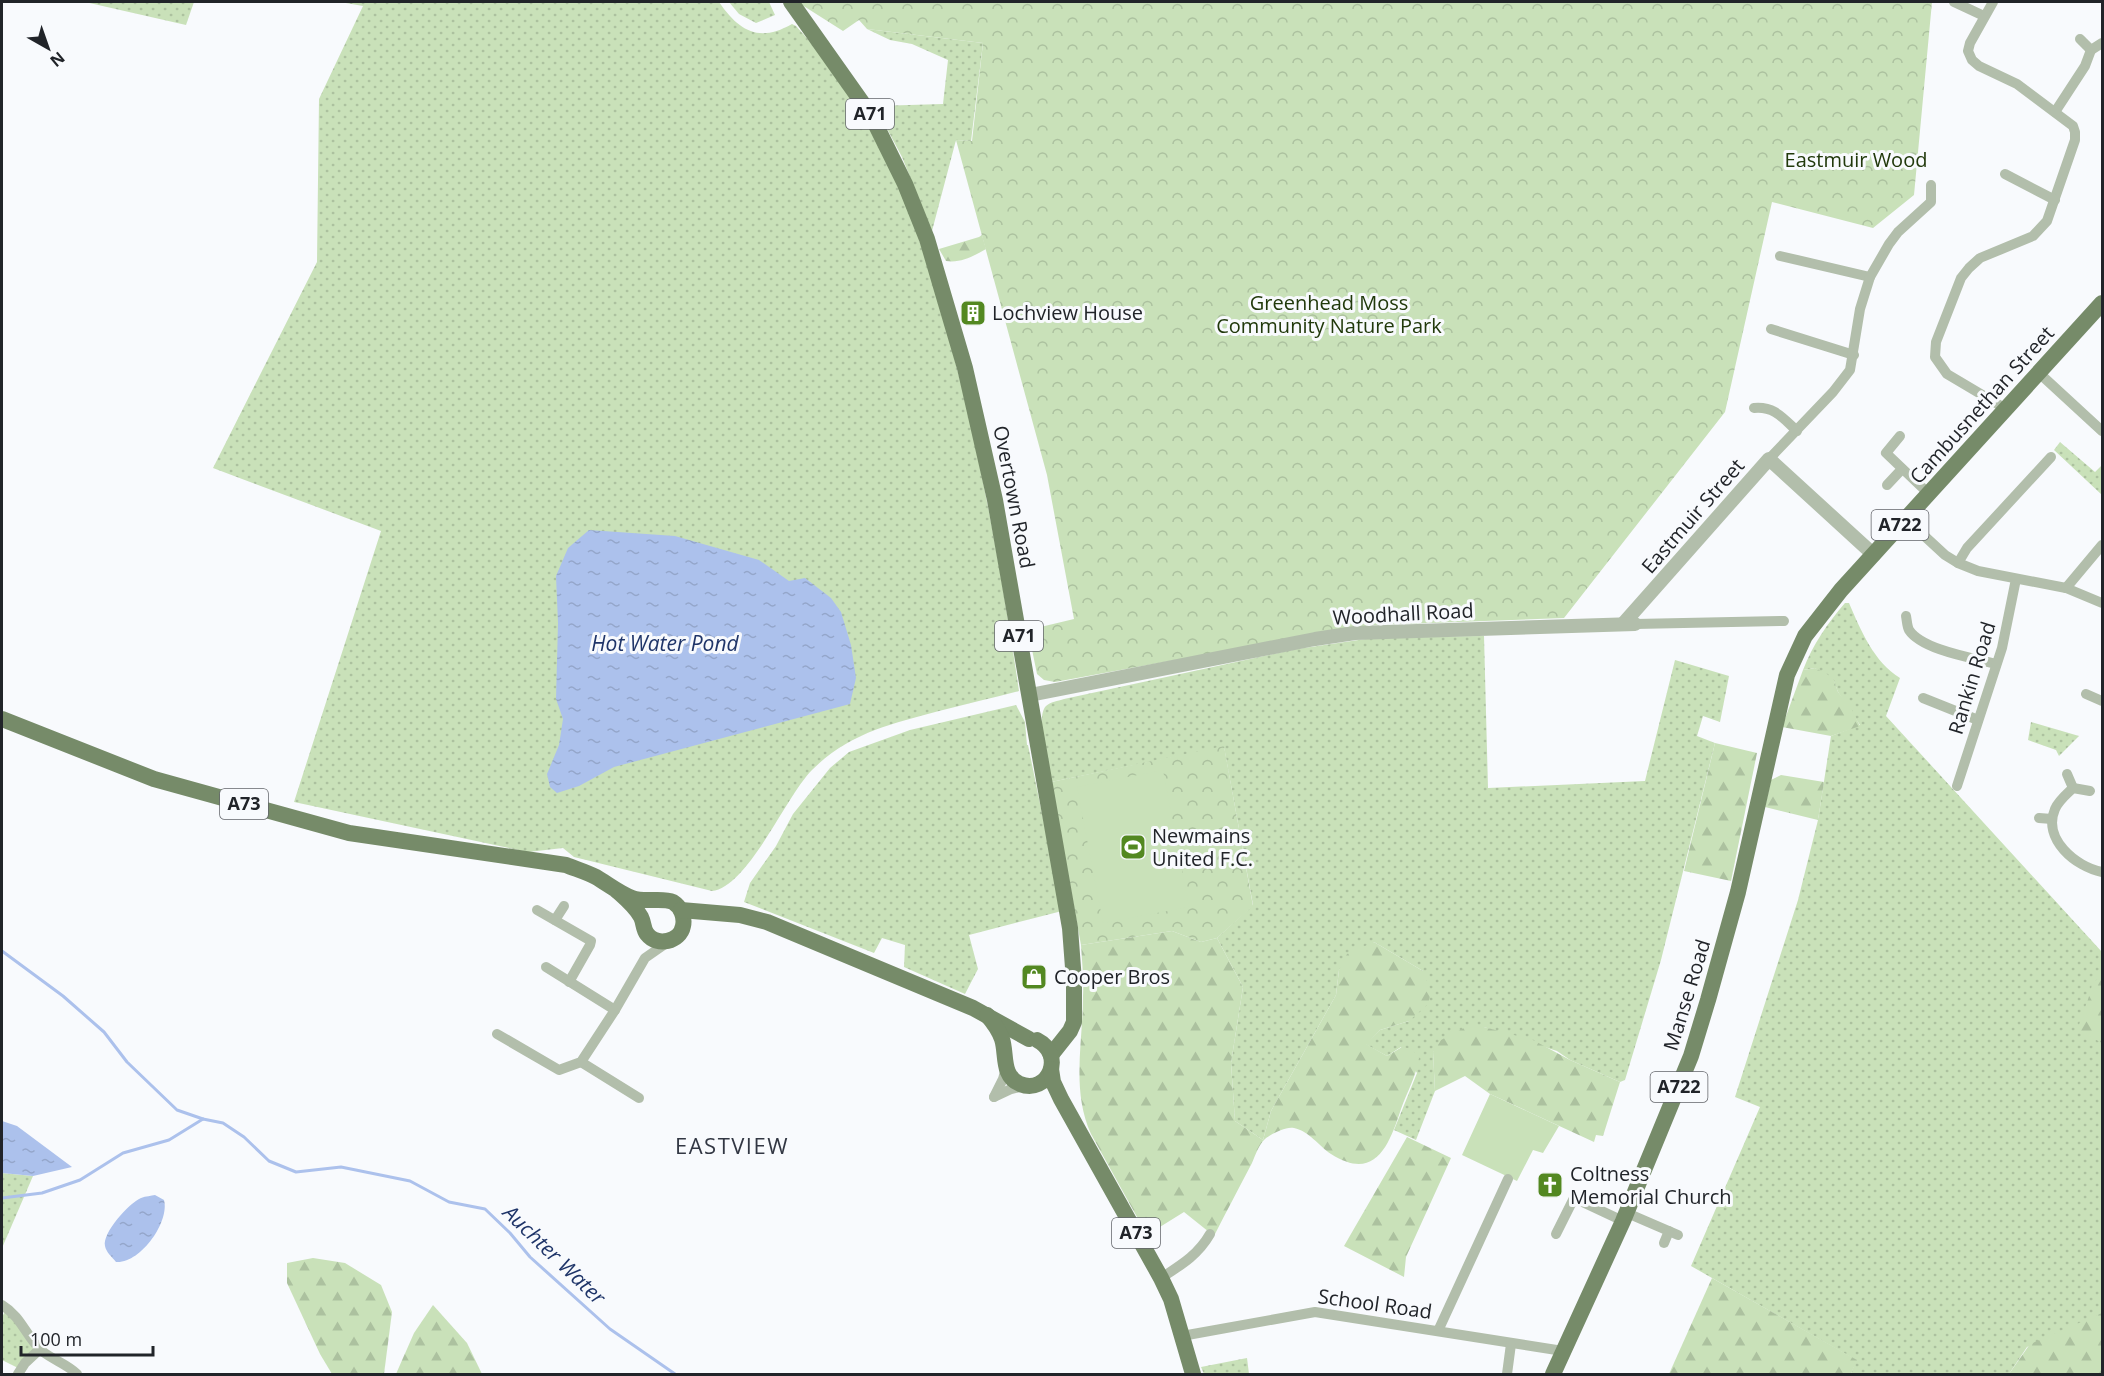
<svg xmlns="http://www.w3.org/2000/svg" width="2104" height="1376" viewBox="0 0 2104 1376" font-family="'Open Sans',sans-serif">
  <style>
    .grass { fill: url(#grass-dots) }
    .forest { fill: url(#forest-firs) }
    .park { fill: url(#park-crowns) }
    .pitch { fill: #c9e1b9 }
    .water { fill: url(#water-ripples) }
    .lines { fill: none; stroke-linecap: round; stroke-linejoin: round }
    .stream { stroke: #acc1ec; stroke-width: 3 }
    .minor { stroke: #b2beab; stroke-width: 10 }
    .tertiary { stroke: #b2beab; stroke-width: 14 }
    .primary { stroke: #768b69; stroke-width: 16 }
    .labels { text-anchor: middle; stroke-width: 6; stroke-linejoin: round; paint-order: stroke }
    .shield { fill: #f8fafd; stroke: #626469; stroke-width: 1.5 }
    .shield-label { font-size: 18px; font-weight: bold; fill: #212429 }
    .park-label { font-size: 20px; fill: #21390b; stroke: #f8fafd }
    .poi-label { font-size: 20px; fill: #212429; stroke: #f8fafd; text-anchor: start }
    .street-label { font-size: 20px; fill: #212429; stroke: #f8fafd }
    .water-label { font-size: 21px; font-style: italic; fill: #1f3569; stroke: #f8fafd }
    .quarter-label { font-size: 22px; letter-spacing: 1.5px; fill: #323743; stroke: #f8fafd }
  </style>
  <defs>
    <pattern id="grass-dots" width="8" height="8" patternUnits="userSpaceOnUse" patternTransform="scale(1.5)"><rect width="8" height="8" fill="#c9e1b9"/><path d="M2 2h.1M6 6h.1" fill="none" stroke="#acc19f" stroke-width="1.8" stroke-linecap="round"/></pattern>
    <pattern id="forest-firs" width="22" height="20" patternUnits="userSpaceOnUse" patternTransform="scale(1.5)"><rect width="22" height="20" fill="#c9e1b9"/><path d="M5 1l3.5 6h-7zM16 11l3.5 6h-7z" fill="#acc19f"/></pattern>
    <pattern id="park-crowns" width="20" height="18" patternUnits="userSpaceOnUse" patternTransform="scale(1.5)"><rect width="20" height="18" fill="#c9e1b9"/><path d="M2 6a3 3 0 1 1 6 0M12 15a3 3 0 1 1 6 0" fill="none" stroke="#acc19f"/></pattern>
    <pattern id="water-ripples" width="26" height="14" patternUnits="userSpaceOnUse" patternTransform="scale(1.5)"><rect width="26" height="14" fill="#acc1ec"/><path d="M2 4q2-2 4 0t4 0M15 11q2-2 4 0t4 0" fill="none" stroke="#94a6ca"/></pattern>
  </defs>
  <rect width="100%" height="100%" fill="#f8fafd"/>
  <g class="grass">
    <path d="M 85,2 L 194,2 L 186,25 Z"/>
    <path d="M 340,2 L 719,2 C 739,31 759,43 792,24 L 796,26 C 814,46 832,67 847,90 C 899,168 928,258 952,349 C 982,461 1002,576 1019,691 C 993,698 966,704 939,711 C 891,724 849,733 812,770 C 786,796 748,887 712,891 L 574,857 L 563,848 L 528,852 L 294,802 L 381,531 L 213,468 L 317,262 L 319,99 L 363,6 Z"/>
    <path d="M 729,2 L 769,2 L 775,15 L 756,23 L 739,14 Z"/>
    <path d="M 867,29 L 983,43 L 971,141 L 956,140 L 932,231 L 902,157 L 875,106 L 943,104 L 948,60 L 912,44 L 890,40 Z"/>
    <path d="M 2060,442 L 2095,472 L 2102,465 L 2102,495 L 2054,450 Z"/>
    <path d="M 1845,603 L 1849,603 C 1861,631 1874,662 1900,678 L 1886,716 L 2102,952 L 2102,1314 L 2027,1347 L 2009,1374 L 1851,1374 L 1856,1360 L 1691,1266 L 1760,1107 L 1735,1097 L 1798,900 L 1818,820 L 1831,736 L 1860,725 L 1838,692 L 1834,681 L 1815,668 L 1803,670 C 1813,644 1827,624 1845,603 Z"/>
    <path d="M 1484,636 L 1488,788 L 1645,781 L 1675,660 L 1729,676 L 1720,722 L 1703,716 L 1697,736 L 1715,743 L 1661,960 L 1625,1080 L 1620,1082 L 1570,1060 L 1557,1051 L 1484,1027 L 1433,1052 L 1435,1091 L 1416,1140 L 1394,1130 L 1417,1073 L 1401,1047 L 1387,1056 L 1365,1044 L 1380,1030 L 1409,1021 L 1423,971 L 1374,942 L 1339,970 L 1336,995 L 1271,1111 L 1263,1140 L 1235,1121 L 1231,1063 L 1243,987 L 1217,938 L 1253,905 L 1224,747 L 1051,782 C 1048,767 1035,717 1046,706 C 1050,702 1058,701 1064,699 L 1297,649 L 1379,637 Z"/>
    <path d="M 1016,705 L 1025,722 L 1027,745 L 1028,745 L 1062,911 L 969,935 L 978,969 L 965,994 L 904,967 L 905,945 L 882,938 L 874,953 L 744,902 L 750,883 L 776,846 L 793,814 L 830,768 L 849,752 L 910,730 Z"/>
    <path d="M 2031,722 L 2079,736 L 2059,756 L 2056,750 L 2028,740 Z"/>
    <path d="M 2,1173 L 33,1176 L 2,1248 Z"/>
    <path d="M 6,1310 L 36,1348 L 20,1369 L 2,1360 L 2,1317 Z"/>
    <path d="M 1247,1358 L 1249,1374 L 1204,1374 L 1201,1367 Z"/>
  </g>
  <g class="forest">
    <path d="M 982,235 L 986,249 C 972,257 961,263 946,261 L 939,249 L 979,237 Z"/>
    <path d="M 1815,668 L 1827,674 L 1834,680 L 1838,692 L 1851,708 L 1860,726 L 1831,736 L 1782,727 L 1803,670 Z"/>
    <path d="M 1715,743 L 1757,753 L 1731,881 L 1684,871 Z"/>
    <path d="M 1781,775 L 1824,782 L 1818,820 L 1765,807 L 1771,780 Z"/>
    <path d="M 1172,931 L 1201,942 L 1217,938 L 1243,987 L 1231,1063 L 1235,1121 L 1263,1140 L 1271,1111 L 1336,995 L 1339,970 L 1347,954 L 1374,942 L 1423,971 L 1431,992 L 1428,1004 L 1409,1021 L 1380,1030 L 1366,1044 L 1387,1056 L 1402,1047 L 1412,1049 L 1419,1058 C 1416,1077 1407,1092 1401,1109 C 1389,1146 1375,1182 1331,1154 C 1319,1146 1309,1131 1294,1128 C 1286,1126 1271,1134 1265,1139 C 1259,1144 1255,1156 1252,1163 C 1239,1188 1226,1212 1214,1236 L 1184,1212 L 1147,1235 L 1091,1134 C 1071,1090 1083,1042 1083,996 C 1084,979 1082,962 1081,945 Z"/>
    <path d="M 2102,976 L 2102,1043 L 2078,1030 C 2081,1013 2090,1000 2092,983 Z"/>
    <path d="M 1468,1026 L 1484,1027 L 1533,1040 L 1570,1060 L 1620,1082 L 1603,1136 L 1596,1135 L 1594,1142 L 1490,1094 L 1465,1076 L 1435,1091 L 1433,1052 L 1441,1040 Z"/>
    <path d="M 1407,1137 L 1451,1158 L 1406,1257 L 1404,1277 L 1344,1246 Z"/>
    <path d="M 313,1258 L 345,1263 L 381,1285 L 392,1312 L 384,1374 L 332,1374 L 320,1354 L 287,1283 L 287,1263 Z"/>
    <path d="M 1712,1278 L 1857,1360 L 1851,1374 L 1669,1374 Z"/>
    <path d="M 433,1305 L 467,1343 L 482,1374 L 396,1374 L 414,1333 Z"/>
    <path d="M 2102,1313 L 2102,1374 L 2009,1374 L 2030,1344 Z"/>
  </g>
  <g class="park">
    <path d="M 800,2 L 1932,2 L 1914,195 L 1873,228 L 1772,202 L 1725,412 L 1564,618 L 1375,625 L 1323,633 L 1055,682 L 1044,680 L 1037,674 L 1028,630 L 1074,619 L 1047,475 L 956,140 L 972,141 L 983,43 L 867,29 L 859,20 L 843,31 L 802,5 Z"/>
    <path d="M 1224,746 L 1253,906 L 1217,938 L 1201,942 L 1172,931 L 1081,945 L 1051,782 Z"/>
  </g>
  <g class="pitch">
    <path d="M 1163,770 L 1189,907 L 1103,923 L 1077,787 Z"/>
    <path d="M 1490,1094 L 1559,1126 L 1543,1153 L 1533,1150 L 1517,1181 L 1462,1155 Z"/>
  </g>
  <g class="water">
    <path d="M 589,530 L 675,536 L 759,560 L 789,581 L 805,578 L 831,598 L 841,612 L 851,645 L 856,678 L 850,704 L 614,767 L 579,786 L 557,793 L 550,787 L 547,774 L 559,745 L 563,719 L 556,699 L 558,623 L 556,576 L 568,548 Z"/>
    <path d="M 2,1121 L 17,1126 L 72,1167 L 33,1176 L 2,1173 Z"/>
    <path d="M 155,1195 L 164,1200 C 170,1222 140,1264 116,1262 C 112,1257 106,1252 105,1246 C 102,1233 129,1203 141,1198 C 146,1196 151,1196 155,1195 Z"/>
  </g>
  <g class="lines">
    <g class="stream">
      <path d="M 2,951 L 63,996 L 104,1032 L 127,1062 L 177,1110 L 203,1119"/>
      <path d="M 2,1198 L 42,1193 L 80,1180 L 123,1153 L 169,1140 L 203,1119 L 223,1123 L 244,1137 L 269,1161 L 296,1172 L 341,1167 L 410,1181 L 449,1202 L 485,1209 L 510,1233 L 530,1257 L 610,1329 L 675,1374"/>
    </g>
    <g class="minor">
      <path d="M 1954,2 L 1984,16"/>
      <path d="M 1993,2 L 1970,43 L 1968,51 L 1972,60 L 1979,66 L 2017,84 L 2073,126 L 2075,132 L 2075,140 L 2047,221 L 2033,236 L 1980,258 L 1969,268 L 1961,278 L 1936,342 L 1935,357 L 1947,374 L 2006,409"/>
      <path d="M 2080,39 L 2091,50 L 2102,43"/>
      <path d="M 2055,112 L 2085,66 L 2091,50"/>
      <path d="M 2005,174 L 2055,200"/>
      <path d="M 1780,256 L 1870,277"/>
      <path d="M 1771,329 L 1854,355"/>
      <path d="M 2039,373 L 2102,431"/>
      <path d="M 1754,408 C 1774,406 1783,418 1797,431"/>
      <path d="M 1900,436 L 1886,453 L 1929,494"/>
      <path d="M 1769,459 L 1833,392 L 1850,370 L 1860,309 L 1870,277 L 1889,244 L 1898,232 L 1931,202 L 1931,185"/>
      <path d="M 1887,485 L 1902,469"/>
      <path d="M 1906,519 L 1945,555 L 1958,563 L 1978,571 L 2066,588 L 2102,603"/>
      <path d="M 1958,563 L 1967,548 L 2051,457"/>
      <path d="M 2066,588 L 2102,545"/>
      <path d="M 1906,616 C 1907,621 1907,626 1909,630 C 1922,650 1973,658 1996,664"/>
      <path d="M 1635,624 L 1784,621"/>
      <path d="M 2086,694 L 2102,701"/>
      <path d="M 1923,698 L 1978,720"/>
      <path d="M 2067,774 L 2073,788"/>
      <path d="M 1957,786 L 2002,648 L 2016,579"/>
      <path d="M 2090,791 L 2073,788 C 2067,794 2059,800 2055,809 C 2042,839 2076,867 2102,872"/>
      <path d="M 2039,818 L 2052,819"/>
      <path d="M 537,910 L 591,941 L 590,945 L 569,982"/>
      <path d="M 555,920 L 564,906"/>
      <path d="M 546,967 L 615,1010"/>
      <path d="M 497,1034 L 559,1070 L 581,1062 L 615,1010 L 645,958 L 668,942"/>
      <path d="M 581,1062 L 639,1098"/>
      <path d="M 994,1097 L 1011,1089 L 1025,1086"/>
      <path d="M 994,1097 L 1003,1079 L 1006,1068"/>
      <path d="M 1627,1213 L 1678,1235"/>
      <path d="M 1556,1234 L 1574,1198 L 1623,1221"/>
      <path d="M 1664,1243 L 1669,1231"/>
      <path d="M 1161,1278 C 1181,1265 1198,1255 1210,1234"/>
      <path d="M 2,1305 C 22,1317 26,1337 42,1351 C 53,1360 67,1364 77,1374"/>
      <path d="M 1438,1331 L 1508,1179"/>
      <path d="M 1182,1336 L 1315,1312 L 1563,1351"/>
      <path d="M 18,1374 L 25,1363 L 40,1349"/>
      <path d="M 1507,1374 L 1511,1344"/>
    </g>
    <g class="tertiary">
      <path d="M 1623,624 L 1769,459 L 1874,555"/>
      <path d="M 1030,695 L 1315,639 L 1355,633 L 1635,624"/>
    </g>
    <g class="primary">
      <path d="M 791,2 L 871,115 L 905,184 L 927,239 L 965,368 L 995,500 L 1070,928 L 1074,981 L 1074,1022 L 1070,1031 L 1051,1055"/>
      <path d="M 2,719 L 154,779 L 349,833 L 566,865 C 576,869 586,872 596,877 C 608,884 619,893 632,898 C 645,903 662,897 673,902 C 681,907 685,917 683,926 C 680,942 657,947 647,934 C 643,929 644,923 641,917 C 635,906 625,898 616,890"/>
      <path d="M 681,910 L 740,915 L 767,922 L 973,1008 L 1029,1039"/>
      <path d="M 987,1015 C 993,1022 999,1030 1002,1039 C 1007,1054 1001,1076 1020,1084 C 1048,1095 1066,1055 1037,1040"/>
      <path d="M 1051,1069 L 1053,1082 L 1061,1099 L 1161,1278 L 1171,1299 L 1193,1374"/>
      <path d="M 1553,1374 L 1623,1221 L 1691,1056 L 1708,1000 L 1738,892 L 1787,675 L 1805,636 L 1841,590 L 2102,303"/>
    </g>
  </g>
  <defs>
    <g id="building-square" transform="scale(1.35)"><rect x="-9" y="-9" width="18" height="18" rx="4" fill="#538821" stroke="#f8fafd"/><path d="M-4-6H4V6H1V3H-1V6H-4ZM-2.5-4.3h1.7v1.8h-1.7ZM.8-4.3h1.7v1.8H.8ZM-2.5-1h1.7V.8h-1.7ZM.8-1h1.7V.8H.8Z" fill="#fff"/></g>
    <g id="stadium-square" transform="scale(1.35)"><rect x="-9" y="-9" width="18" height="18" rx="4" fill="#538821" stroke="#f8fafd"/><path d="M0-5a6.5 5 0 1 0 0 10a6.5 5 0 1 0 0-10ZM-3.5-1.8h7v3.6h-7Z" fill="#fff"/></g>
    <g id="shop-square" transform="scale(1.35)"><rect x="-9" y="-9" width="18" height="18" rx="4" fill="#538821" stroke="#f8fafd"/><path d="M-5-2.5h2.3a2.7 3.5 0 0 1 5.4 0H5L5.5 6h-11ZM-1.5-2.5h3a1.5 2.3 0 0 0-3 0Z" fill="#fff"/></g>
    <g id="church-square" transform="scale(1.35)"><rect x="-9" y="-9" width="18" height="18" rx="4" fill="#538821" stroke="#f8fafd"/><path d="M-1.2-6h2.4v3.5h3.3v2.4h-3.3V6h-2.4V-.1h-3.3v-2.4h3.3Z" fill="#fff"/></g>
  </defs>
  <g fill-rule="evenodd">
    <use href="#building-square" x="973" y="313"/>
    <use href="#stadium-square" x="1133" y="847"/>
    <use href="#shop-square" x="1034" y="977"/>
    <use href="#church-square" x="1550" y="1185"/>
  </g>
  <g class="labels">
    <g class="shield">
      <rect x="846" y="99" width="48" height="30" rx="4.5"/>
      <rect x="1871.5" y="510" width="57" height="30" rx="4.5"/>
      <rect x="995" y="621" width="48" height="30" rx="4.5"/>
      <rect x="220" y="789" width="48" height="30" rx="4.5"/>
      <rect x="1650.5" y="1072" width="57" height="30" rx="4.5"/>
      <rect x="1112" y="1218" width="48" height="30" rx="4.5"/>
    </g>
    <g class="shield-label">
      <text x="870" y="120">A71</text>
      <text x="1900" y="531">A722</text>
      <text x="1019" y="642">A71</text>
      <text x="244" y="810">A73</text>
      <text x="1679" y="1093">A722</text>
      <text x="1136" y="1239">A73</text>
    </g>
    <g class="park-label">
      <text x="1856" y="167">Eastmuir Wood</text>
      <text x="1329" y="310">Greenhead Moss<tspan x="1329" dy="23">Community Nature Park</tspan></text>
    </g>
    <g class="poi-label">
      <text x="992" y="320">Lochview House</text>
      <text x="1152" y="843">Newmains<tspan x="1152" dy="23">United F.C.</tspan></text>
      <text x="1054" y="984">Cooper Bros</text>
      <text x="1570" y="1181">Coltness<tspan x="1570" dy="23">Memorial Church</tspan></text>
    </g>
    <g class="street-label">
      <text transform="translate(1982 405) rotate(-48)" y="7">Cambusnethan Street</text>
      <text transform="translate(1014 497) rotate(79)" y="7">Overtown Road</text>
      <text transform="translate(1693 516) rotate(-49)" y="7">Eastmuir Street</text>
      <text transform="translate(1403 614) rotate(-3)" y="7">Woodhall Road</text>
      <text transform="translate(1972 678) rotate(-73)" y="7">Rankin Road</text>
      <text transform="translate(1687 995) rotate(-73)" y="7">Manse Road</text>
      <text transform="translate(1375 1304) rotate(8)" y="7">School Road</text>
    </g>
    <g class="water-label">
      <text x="665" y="651">Hot Water Pond</text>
      <text transform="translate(554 1255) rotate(44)" y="7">Auchter Water</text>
    </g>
    <g class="quarter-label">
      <text x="732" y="1154">EASTVIEW</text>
    </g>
  </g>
  <rect width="2104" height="1376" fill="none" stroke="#212429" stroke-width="6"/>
  <g transform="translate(48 48) rotate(140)" stroke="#f8fafd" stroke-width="4.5" paint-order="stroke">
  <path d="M0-4.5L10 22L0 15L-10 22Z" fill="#212429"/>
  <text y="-9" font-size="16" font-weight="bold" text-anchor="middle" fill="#212429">N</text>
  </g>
  <path d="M21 1346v9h132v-9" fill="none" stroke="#212429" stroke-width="3"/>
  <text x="30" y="1346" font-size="18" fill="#212429" stroke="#f8fafd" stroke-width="4.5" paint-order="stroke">100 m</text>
</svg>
